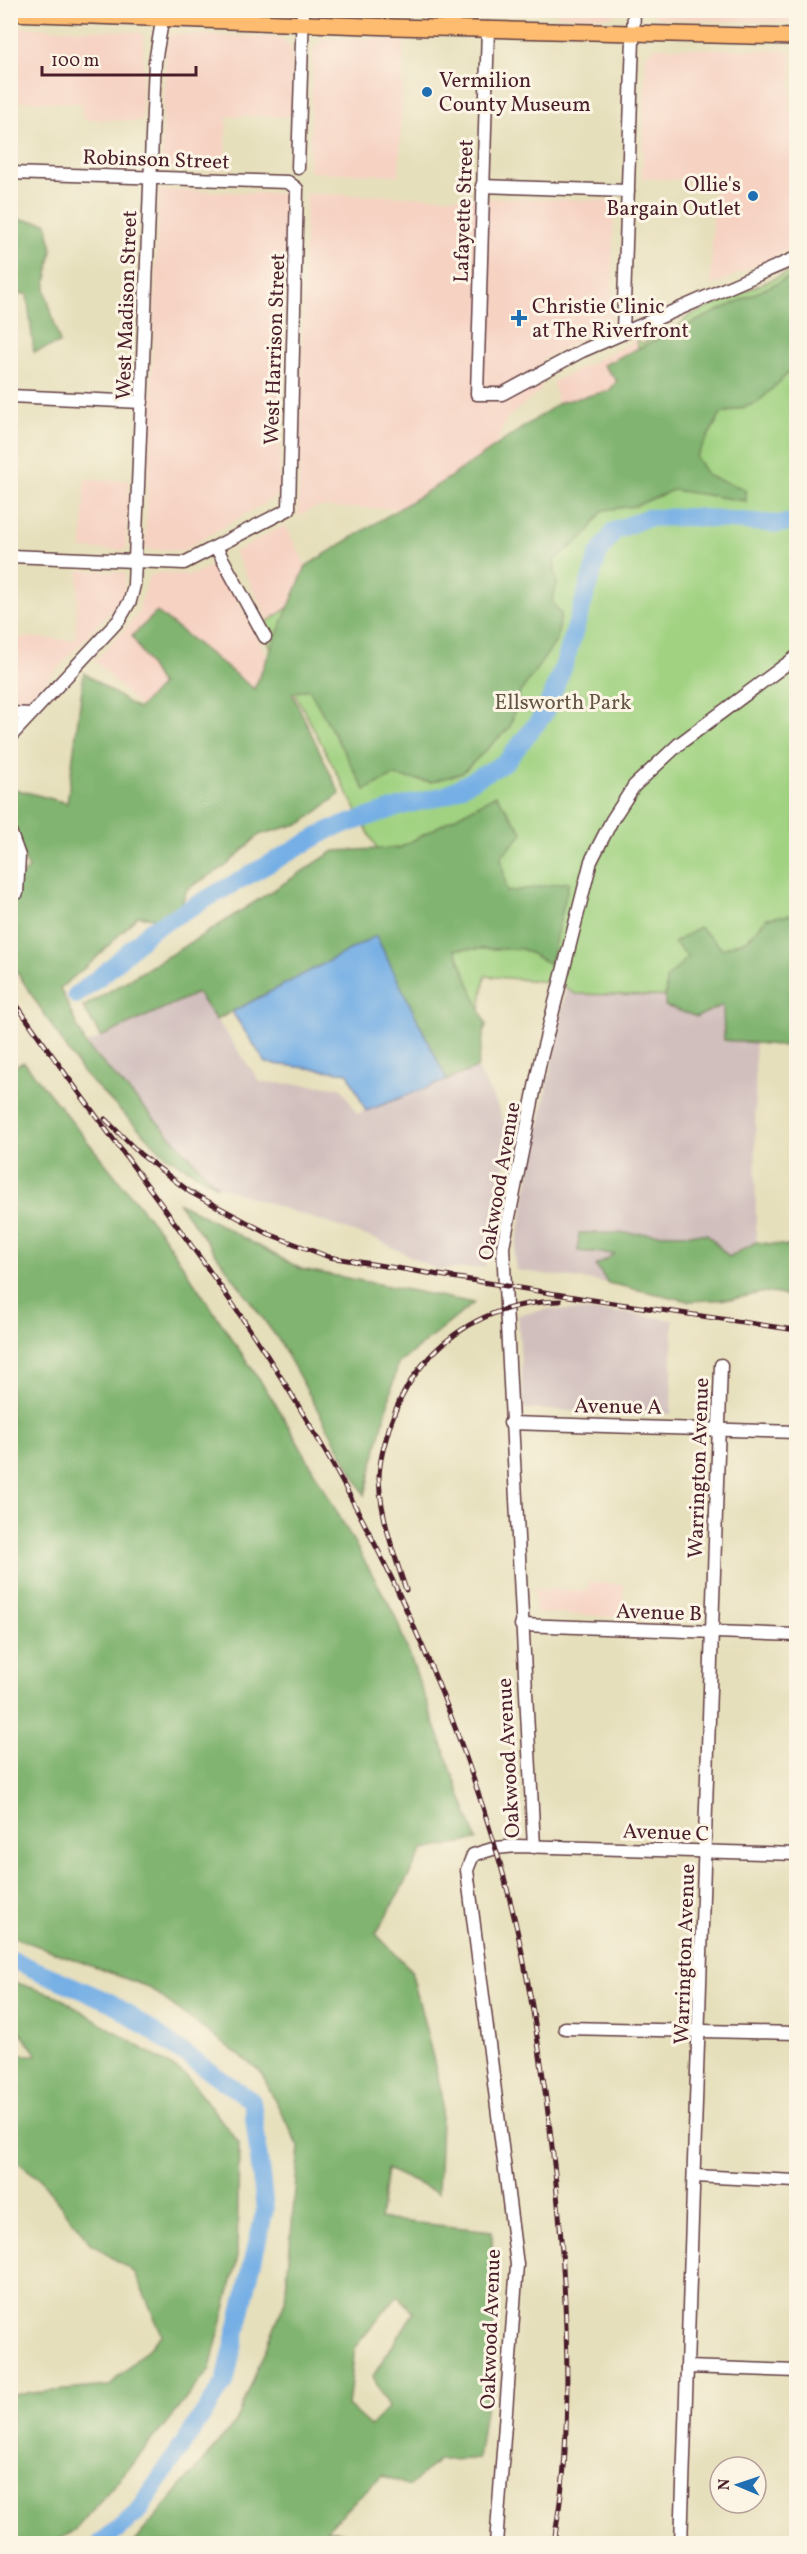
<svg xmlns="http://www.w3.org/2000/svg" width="807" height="2554" viewBox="0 0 807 2554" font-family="Vollkorn,serif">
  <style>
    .built { fill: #f6d2c3 }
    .industrial { fill: #d1bfbd }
    .green { fill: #a0d281; stroke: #757856; stroke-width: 1.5 }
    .forest { fill: #80b46f; stroke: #656a4d; stroke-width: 1.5; fill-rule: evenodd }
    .water { fill: #75afe5; stroke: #606788; stroke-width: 1.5 }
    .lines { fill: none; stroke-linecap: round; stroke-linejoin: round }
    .river { stroke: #75afe5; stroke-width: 18 }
    .minor-casing { stroke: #613c41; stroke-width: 15 }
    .major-casing { stroke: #613c41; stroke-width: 18 }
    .minor { stroke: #fff; stroke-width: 12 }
    .major { stroke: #fdbc6f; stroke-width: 15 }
    .rail-casing { stroke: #4a1f2b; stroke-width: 5 }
    .rail { stroke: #fcf5e5; stroke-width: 3; stroke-dasharray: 9; stroke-linecap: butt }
    .poi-dot { fill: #1f6fb2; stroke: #fcf5e5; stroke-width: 2 }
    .labels { text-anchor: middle; stroke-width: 6; stroke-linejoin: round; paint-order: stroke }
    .poi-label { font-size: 21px; fill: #4a1f2b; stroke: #fcf5e5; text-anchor: start }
    .street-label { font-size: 21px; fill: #4a1f2b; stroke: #fcf5e5 }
    .park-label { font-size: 21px; fill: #645545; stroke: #fcf5e5 }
  </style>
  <rect width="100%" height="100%" fill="#fcf5e5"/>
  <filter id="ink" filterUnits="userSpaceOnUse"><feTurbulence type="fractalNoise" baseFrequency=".0167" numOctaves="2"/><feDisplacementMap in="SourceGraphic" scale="12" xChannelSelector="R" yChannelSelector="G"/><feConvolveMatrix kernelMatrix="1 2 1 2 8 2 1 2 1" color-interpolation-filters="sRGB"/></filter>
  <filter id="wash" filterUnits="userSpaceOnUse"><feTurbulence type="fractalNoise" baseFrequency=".008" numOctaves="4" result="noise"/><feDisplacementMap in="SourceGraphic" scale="24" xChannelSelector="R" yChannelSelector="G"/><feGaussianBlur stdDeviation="1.35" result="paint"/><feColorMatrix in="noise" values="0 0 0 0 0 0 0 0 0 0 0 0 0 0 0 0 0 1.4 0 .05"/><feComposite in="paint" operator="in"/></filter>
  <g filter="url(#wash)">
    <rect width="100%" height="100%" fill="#e6dfbb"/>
    <g class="built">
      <path d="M 557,11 L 557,10 L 619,11 L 617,14 L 609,17 L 557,16 Z"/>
      <path d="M 648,11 L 796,11 L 796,23 L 659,19 Z"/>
      <path d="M 11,27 L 139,32 L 144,36 L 142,121 L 82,119 L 82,103 L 11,101 Z"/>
      <path d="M 175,34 L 276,37 L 287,43 L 292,51 L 291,116 L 227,116 L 224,170 L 161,168 L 166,44 L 170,35 Z"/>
      <path d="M 324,39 L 404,40 L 399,175 L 309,172 L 313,49 Z"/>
      <path d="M 656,47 L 792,51 L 790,114 L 796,115 L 796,138 L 793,138 L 790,250 L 711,286 L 714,181 L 642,178 L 646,55 Z"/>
      <path d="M 159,190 L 287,194 L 279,495 L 183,550 L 145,549 Z"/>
      <path d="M 306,194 L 614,201 L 611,323 L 542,360 L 541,390 L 507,418 L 485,469 L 419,509 L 315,507 L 298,517 Z"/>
      <path d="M 636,340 L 647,376 L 561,417 L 553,382 Z"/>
      <path d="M 85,479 L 129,481 L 126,550 L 82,549 Z"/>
      <path d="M 285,525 L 306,566 L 285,615 L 270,624 L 235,552 Z"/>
      <path d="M 218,563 L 268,657 L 254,689 L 172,678 L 143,710 L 95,661 L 137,615 L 149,577 L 158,573 L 192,575 Z"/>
      <path d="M 79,570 L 125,573 L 124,596 L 24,705 L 11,705 L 11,637 L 75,640 Z"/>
      <path d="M 589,1582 L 624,1584 L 623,1617 L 536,1613 L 534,1589 L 589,1591 Z"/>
    </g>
    <g class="industrial">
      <path d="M 566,988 L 575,994 L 666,997 L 666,1006 L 723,1005 L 724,1040 L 755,1043 L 756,1242 L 729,1257 L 615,1254 L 597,1266 L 608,1283 L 516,1270 L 514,1257 Z"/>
      <path d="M 198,993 L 260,1082 L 341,1087 L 357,1114 L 477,1068 L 496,1103 L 510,1137 L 485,1267 L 437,1270 L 378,1240 L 217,1186 L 86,1044 Z"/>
      <path d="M 549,1309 L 628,1313 L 673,1320 L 671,1414 L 524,1409 L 518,1315 Z"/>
    </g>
    <path class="green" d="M 796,269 L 796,1000 L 575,994 L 560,983 L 485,976 L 476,1037 L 260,627 L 561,417 L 647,376 L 636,340 L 643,343 L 679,326 L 689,316 Z"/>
    <g class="forest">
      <path d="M 10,218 L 47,223 L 52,250 L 45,290 L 60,343 L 34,352 L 27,294 L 11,293 Z"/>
      <path d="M 796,274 L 796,366 L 757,403 L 721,414 L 696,457 L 708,476 L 745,489 L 746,501 L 673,490 L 635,506 L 603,510 L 586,535 L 554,560 L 557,585 L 552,602 L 561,614 L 557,640 L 519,694 L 510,727 L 462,773 L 431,782 L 393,776 L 365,790 L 309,689 L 292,693 L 340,794 L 302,823 L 259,835 L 226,866 L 187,889 L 176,921 L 138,916 L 91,963 L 60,988 L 86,1045 L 217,1186 L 166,1156 L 82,1072 L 11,963 L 10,883 L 29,869 L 11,828 L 11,788 L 67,803 L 84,673 L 138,709 L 161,685 L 132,636 L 157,612 L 254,689 L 306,566 L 444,481 L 561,402 L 609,391 L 617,381 L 603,365 Z"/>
      <path d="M 496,795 L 523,833 L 501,857 L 507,892 L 569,882 L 550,964 L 522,949 L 455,949 L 486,1024 L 477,1068 L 447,1080 L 376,936 L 216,1020 L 197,993 L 101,1037 L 83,1007 L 205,934 L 334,851 L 399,848 Z"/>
      <path d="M 790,915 L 796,919 L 796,1047 L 724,1040 L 723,1005 L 697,1017 L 665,1006 L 666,979 L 688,957 L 674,943 L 699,927 L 723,949 L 748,939 L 767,918 Z"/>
      <path d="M 24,1062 L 161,1233 L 277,1406 L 394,1613 L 477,1840 L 423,1850 L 376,1934 L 411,1970 L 442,2094 L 438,2193 L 387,2169 L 380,2219 L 492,2231 L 494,2346 L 478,2459 L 438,2460 L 409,2486 L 382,2475 L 326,2529 L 385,2543 L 133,2543 L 236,2422 L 285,2301 L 299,2147 L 260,2071 L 148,1987 L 11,1936 L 10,1068 ZM 397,2296 L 414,2312 L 373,2376 L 388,2408 L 370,2426 L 348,2406 L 355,2347 Z"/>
      <path d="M 178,1202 L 301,1269 L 474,1303 L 398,1364 L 365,1495 L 280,1342 Z"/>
      <path d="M 579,1233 L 707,1234 L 729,1257 L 756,1242 L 796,1247 L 796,1297 L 765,1292 L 733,1299 L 689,1301 L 608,1283 L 596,1266 L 614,1254 L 578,1251 Z"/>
      <path d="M 11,1981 L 57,1996 L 186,2075 L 239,2143 L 237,2261 L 210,2369 L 146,2448 L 75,2530 L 52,2543 L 11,2543 L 11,2395 L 109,2386 L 162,2335 L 135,2273 L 90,2243 L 41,2180 L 11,2157 L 11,2055 L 37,2055 L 19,2030 L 11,2027 Z"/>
    </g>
    <path class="water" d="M 376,936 L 447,1080 L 366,1111 L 348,1073 L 266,1063 L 232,1012 Z"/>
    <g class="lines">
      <g class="river">
        <path d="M 76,995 L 107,971 L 151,930 L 331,829 L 402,806 L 446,795 L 506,762 L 544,714 L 564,665 L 598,555 L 614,531 L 646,518 L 692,517 L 778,524 L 796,522"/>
        <path d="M 10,1959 L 112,2003 L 252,2101 L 265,2209 L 225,2382 L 136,2514 L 99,2544"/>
      </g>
    </g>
  </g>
  <g filter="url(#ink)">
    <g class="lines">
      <g class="minor-casing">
        <g id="minor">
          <path d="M 488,28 L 477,394 L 502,394 L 582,351 L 796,258"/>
          <path d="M 298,168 L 303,10"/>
          <path d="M 10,173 L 288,182 L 297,189 L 289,509 L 184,563 L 10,556"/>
          <path d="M 482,186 L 628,191"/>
          <path d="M 623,332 L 634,10"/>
          <path d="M 10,396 L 142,402"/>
          <path d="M 217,549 L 265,637"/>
          <path d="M 10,713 L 31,714"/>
          <path d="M 10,737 L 119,620 L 130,601 L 134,585 L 155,62 L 164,10"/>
          <path d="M 10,831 L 19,856 L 17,893"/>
          <path d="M 510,1423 L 796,1432"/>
          <path d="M 521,1625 L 796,1635"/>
          <path d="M 534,1847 L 503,1247 L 540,1062 L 591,861 L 612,820 L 634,786 L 679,744 L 796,657"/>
          <path d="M 565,2028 L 796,2033"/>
          <path d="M 694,2176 L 796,2181"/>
          <path d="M 687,2367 L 796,2371"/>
          <path d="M 496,2544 L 517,2265 L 467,1870 L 473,1855 L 496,1848 L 517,1846 L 796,1854"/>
          <path d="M 681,2544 L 721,1365"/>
        </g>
      </g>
      <g class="major-casing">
        <path id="major" d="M 10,13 L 394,27 L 796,37"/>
      </g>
      <use href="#minor" class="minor"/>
      <use href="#major" class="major"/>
      <g class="rail-casing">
        <g id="rail">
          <path d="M 10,995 C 108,1140 223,1275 311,1427 C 389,1559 451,1699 495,1846 C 523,1937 538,2034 550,2129 C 563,2236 571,2343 565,2451 C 564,2482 558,2513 554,2544"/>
          <path d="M 105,1119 L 140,1154 L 190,1192 L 269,1234 L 329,1257 L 593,1300 L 796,1330"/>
          <path d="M 406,1590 C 394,1554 381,1518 379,1479 C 379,1461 385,1442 390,1425 C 415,1349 480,1302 560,1301"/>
        </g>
      </g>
      <use href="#rail" class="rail"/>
    </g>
  </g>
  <g class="poi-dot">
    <circle cx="427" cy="92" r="6"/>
    <circle cx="753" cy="196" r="6"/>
    <path d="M516 309h6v6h6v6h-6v6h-6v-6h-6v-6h6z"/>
  </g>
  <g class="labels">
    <g class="poi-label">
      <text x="439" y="87">Vermilion<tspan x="439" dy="24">County Museum</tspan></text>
      <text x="741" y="191" text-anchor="end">Ollie's<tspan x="741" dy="24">Bargain Outlet</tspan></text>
      <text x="532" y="313">Christie Clinic<tspan x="532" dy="24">at The Riverfront</tspan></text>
    </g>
    <g class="street-label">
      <text transform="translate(156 159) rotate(2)" y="7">Robinson Street</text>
      <text transform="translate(463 211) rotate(-88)" y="7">Lafayette Street</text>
      <text transform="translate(126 305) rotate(-88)" y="7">West Madison Street</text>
      <text transform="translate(274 349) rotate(-88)" y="7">West Harrison Street</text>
      <text transform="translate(499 1181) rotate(-80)" y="7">Oakwood Avenue</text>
      <text transform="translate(618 1406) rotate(1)" y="7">Avenue A</text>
      <text transform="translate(698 1468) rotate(-88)" y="7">Warrington Avenue</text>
      <text transform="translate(659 1612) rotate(2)" y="7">Avenue B</text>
      <text transform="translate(508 1758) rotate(-93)" y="7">Oakwood Avenue</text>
      <text transform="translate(666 1832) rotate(2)" y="7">Avenue C</text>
      <text transform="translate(684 1954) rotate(-88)" y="7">Warrington Avenue</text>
      <text transform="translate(490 2329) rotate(-88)" y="7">Oakwood Avenue</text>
    </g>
    <g class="park-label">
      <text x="563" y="709">Ellsworth Park</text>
    </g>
  </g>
  <rect width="807" height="2554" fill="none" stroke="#fcf5e5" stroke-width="36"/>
  <g transform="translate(738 2485) rotate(272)"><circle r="28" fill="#fcf5e5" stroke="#b59f9b" stroke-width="1.5"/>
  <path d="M0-4.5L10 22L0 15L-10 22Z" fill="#1f6fb2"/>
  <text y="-9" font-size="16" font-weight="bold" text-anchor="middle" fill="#4a1f2b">N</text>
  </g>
  <path d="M42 66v9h154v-9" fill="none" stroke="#4a1f2b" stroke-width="3"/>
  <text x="51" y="66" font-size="18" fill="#4a1f2b" stroke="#fcf5e5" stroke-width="4.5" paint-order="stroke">100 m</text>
</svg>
